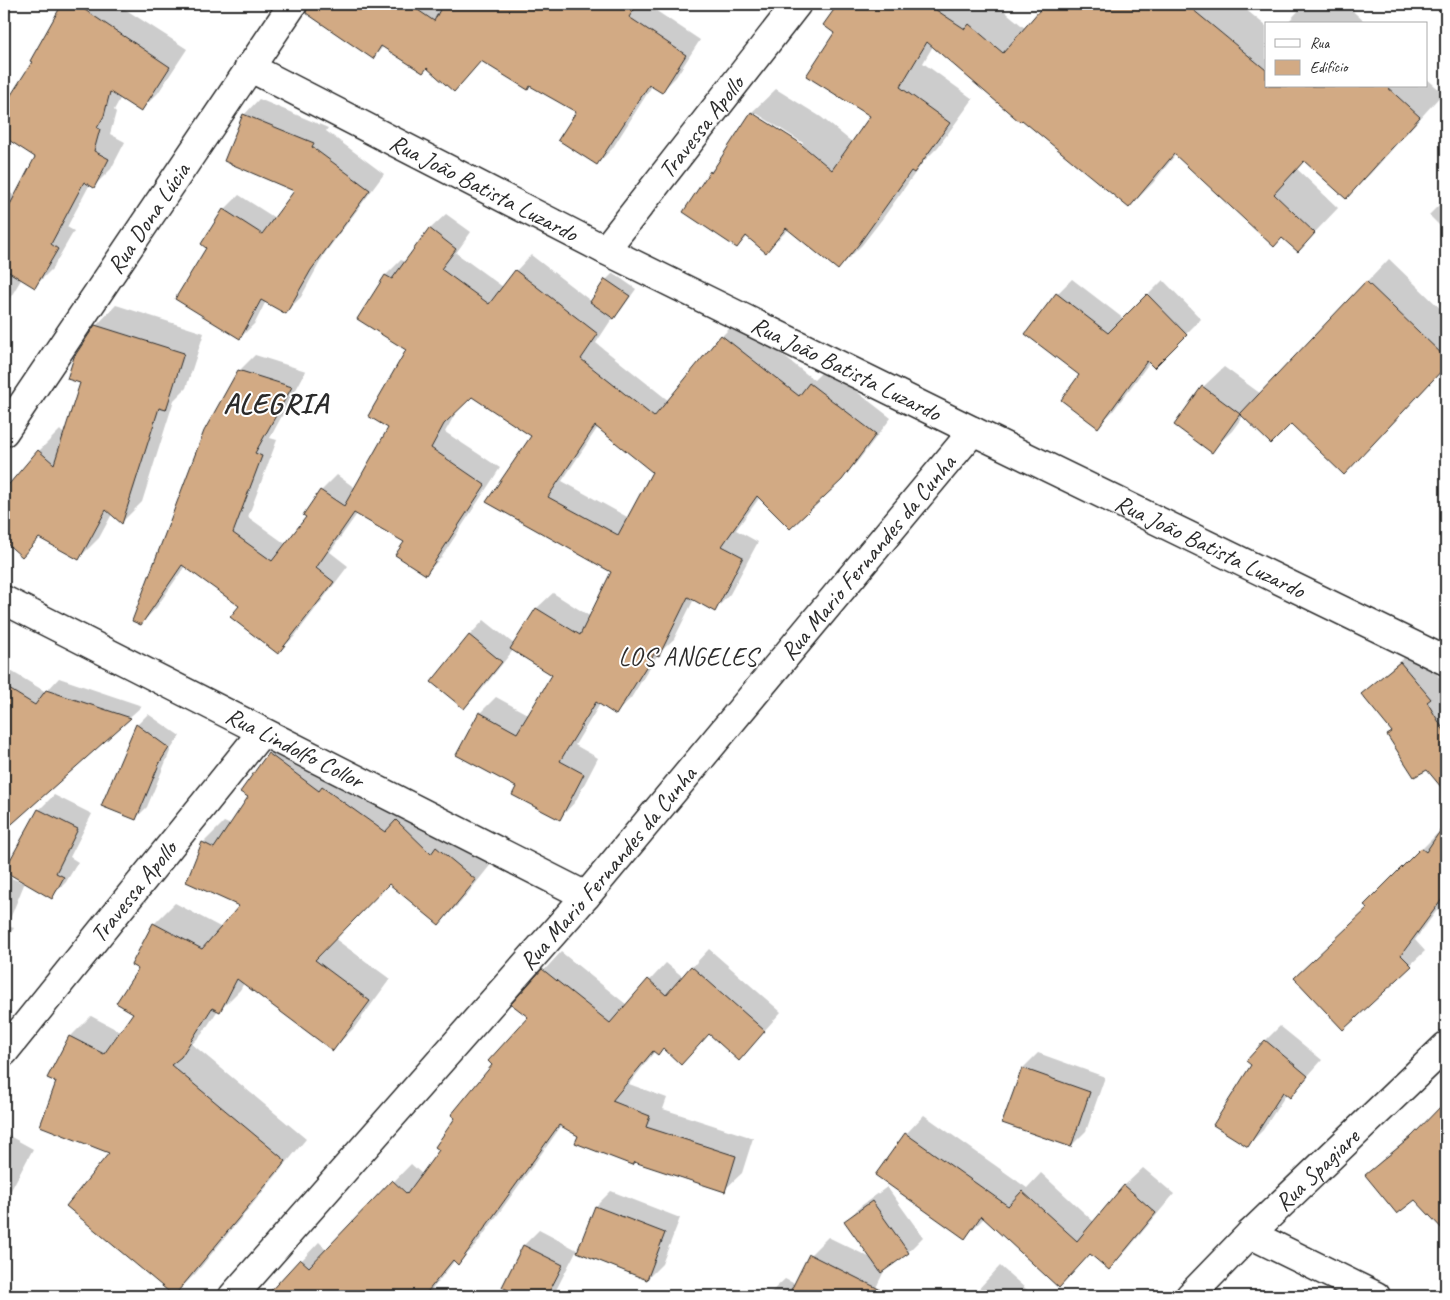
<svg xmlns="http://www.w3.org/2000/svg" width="1450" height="1300" viewBox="0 0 1450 1300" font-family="Caveat,sans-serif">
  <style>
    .shadow { fill: #0003; fill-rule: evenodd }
    .building { fill: #d2aa84; stroke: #2b2b2b; fill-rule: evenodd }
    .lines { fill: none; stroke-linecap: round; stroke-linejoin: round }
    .minor-casing { stroke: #2b2b2b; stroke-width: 31 }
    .tertiary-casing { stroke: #2b2b2b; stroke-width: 31 }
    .minor { stroke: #fff; stroke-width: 28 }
    .tertiary { stroke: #fff; stroke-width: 28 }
    .labels { text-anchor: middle; stroke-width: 4; stroke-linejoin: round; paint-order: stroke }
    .street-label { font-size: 24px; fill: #2b2b2b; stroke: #fff }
    .neighbourhood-label { font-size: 25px; letter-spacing: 1px; fill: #2b2b2b; stroke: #fff }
    .district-label { font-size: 29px; font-weight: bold; letter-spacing: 1px; fill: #2b2b2b; stroke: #fff }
  </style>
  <rect width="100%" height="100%" fill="#fff"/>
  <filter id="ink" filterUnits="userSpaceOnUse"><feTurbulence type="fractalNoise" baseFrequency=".02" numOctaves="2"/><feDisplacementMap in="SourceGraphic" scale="10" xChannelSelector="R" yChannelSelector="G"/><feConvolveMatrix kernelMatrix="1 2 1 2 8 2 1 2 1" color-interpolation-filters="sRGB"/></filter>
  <g filter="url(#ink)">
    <g class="shadow">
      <path d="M 64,4 L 117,4 L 187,49 L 158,93 L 141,110 L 121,97 L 114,110 L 116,112 L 110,134 L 125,142 L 111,169 L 94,186 L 90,184 L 67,227 L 74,231 L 52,269 L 35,286 L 22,278 L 4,308 L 4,189 L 15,196 L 37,157 L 4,135 L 4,108 L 34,62 L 32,61 Z"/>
      <path d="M 326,4 L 646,4 L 700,40 L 676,77 L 661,92 L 652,86 L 612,149 L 597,164 L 578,111 L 482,60 L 454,90 L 427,67 L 384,46 L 373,57 L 316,18 Z"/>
      <path d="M 840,4 L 996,4 L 1026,29 L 1048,4 L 1239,4 L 1266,26 L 1266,86 L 1426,86 L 1426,78 L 1443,93 L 1370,174 L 1346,197 L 1305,160 L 1297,169 L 1338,208 L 1298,250 L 1176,154 L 1153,183 L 1129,207 L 933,46 L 923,63 L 973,99 L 938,147 L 923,162 L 883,218 L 862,245 L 838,269 L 789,229 L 766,251 L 748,236 L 737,247 L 710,172 L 719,164 L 752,112 L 776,89 L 821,117 L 853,143 L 872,116 L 835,33 L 825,25 ZM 756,113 L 803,143 L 801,145 L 756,116 Z"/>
      <path d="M 1305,4 L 1345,4 L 1367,24 L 1286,24 Z"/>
      <path d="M 259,99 L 328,128 L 326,131 L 384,174 L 325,253 L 301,297 L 286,312 L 266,301 L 255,323 L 240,338 L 208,247 L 224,210 L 239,195 L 275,218 L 296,190 L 225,160 L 244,115 Z"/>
      <path d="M 1446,198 L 1446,232 L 1429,215 Z"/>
      <path d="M 446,214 L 471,232 L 456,253 L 503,287 L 516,271 L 531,255 L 592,302 L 606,280 L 613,273 L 636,289 L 621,310 L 613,317 L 596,343 L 669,401 L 722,336 L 738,320 L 814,380 L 826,368 L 891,418 L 857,462 L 841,479 L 760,497 L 736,530 L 758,542 L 730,594 L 715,610 L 694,599 L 674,639 L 658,654 L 631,698 L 616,713 L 600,704 L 575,745 L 598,758 L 575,802 L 560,818 L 518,786 L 480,713 L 496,697 L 529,715 L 554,675 L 514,649 L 479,693 L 464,708 L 470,635 L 484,620 L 515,645 L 537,608 L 553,593 L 591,617 L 613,571 L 487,502 L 533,436 L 472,395 L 459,407 L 445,432 L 500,468 L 441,558 L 425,574 L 405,542 L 357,514 L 330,552 L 348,566 L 294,637 L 278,652 L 240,605 L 185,566 L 156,608 L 141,624 L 239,371 L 255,355 L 306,371 L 270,438 L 277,440 L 248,517 L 287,545 L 308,517 L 321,491 L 337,475 L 355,488 L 389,428 L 408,349 L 386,275 L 401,260 L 406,262 L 430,229 ZM 598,427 L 654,472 L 629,518 L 562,481 Z"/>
      <path d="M 1389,259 L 1446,314 L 1446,366 L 1367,451 L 1292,422 L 1243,416 L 1232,431 L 1211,451 L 1203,387 L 1224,367 L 1261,394 Z"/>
      <path d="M 1072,279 L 1124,319 L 1163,280 L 1201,319 L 1154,366 L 1150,362 L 1113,411 L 1098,426 L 1057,294 Z"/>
      <path d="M 116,305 L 204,333 L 186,388 L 174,400 L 142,502 L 122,522 L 112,514 L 99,538 L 79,558 L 40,538 L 22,556 L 4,540 L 4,492 L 39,451 L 60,430 L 65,435 L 82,382 L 96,326 Z"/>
      <path d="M 1415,648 L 1444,683 L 1441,687 L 1446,696 L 1446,791 L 1427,768 L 1389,735 L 1393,731 L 1363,694 L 1378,680 Z"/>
      <path d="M 4,667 L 46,692 L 59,678 L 142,706 L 4,830 L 4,802 L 22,765 L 4,755 Z"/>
      <path d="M 148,714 L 180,736 L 171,749 L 147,807 L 135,819 L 137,725 Z"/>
      <path d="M 290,733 L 496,858 L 460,903 L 439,923 L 389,883 L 334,938 L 390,979 L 354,1028 L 333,1049 L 244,983 L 240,990 L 219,1011 L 218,1010 L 202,1034 L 192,1044 L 306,1139 L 195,1274 L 174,1295 L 111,1153 L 58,1082 L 70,1037 L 91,1016 L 121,1032 L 134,1013 L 140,968 L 154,924 L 175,903 L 222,928 L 241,906 L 203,843 L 224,822 L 231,825 L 249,797 L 269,754 Z"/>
      <path d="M 54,795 L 92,814 L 70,857 L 78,862 L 66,882 L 51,897 L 25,882 L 7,926 L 14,928 L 4,942 L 4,875 L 21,882 L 22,880 L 4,870 L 39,810 Z"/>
      <path d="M 1446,824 L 1446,914 L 1445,916 L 1438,909 L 1415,940 L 1425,951 L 1343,1028 L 1370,908 L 1366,905 L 1437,834 L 1438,836 Z"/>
      <path d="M 709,949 L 781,1012 L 739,1059 L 710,1033 L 681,1063 L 664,1047 L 655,1051 L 629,1084 L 667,1098 L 663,1109 L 753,1138 L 742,1173 L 724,1190 L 580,1136 L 562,1125 L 476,1245 L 458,1263 L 455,1260 L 427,1296 L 268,1296 L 319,1242 L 327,1250 L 411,1164 L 423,1175 L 441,1150 L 494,1065 L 530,1017 L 513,1004 L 561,952 L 627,1005 L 666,963 L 683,977 Z"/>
      <path d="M 1280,1026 L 1322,1060 L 1290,1096 L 1287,1093 L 1263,1130 L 1248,1145 L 1253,1065 L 1265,1041 Z"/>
      <path d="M 1038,1053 L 1105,1077 L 1086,1131 L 1071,1146 L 1004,1122 L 1023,1068 Z"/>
      <path d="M 1446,1103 L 1446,1231 L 1415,1199 L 1367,1175 L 1382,1160 L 1425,1125 Z"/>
      <path d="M 924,1115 L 1027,1188 L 1041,1173 L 1094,1222 L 1124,1186 L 1143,1168 L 1174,1194 L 1127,1250 L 1109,1268 L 1091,1253 L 1059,1286 L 984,1218 L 965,1237 L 906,1134 Z"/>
      <path d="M 4,1133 L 33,1149 L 11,1190 L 4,1196 Z"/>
      <path d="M 887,1187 L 923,1237 L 908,1252 L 886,1267 L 872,1296 L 767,1296 L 785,1279 L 795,1284 L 810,1255 L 828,1237 L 873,1259 L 846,1221 L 861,1206 Z"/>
      <path d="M 611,1191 L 680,1218 L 662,1264 L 647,1279 L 576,1251 L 555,1292 L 560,1296 L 523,1296 L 504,1286 L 524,1245 L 539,1230 L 579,1251 L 596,1206 Z"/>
      <path d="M 1000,1266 L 1034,1296 L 972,1296 Z"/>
    </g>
    <g class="building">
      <path d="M 62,4 L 76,4 L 170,67 L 141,112 L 110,92 L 104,116 L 97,128 L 100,129 L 94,151 L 109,159 L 94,188 L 84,182 L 51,244 L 58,249 L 35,288 L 4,269 L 4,216 L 35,157 L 4,137 L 4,106 L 32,62 L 30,61 Z"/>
      <path d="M 308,4 L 409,4 L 434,21 L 443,4 L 638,4 L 629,17 L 686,55 L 662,93 L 649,85 L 597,165 L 558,140 L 576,112 L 530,86 L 528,90 L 481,61 L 454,92 L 427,68 L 423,73 L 381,46 L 373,59 L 306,13 Z"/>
      <path d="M 838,4 L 927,4 L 965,29 L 969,24 L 1003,53 L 1045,4 L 1186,4 L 1266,70 L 1266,86 L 1386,86 L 1420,117 L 1346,199 L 1304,161 L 1274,194 L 1315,233 L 1298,252 L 1282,238 L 1274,247 L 1174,154 L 1129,208 L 1022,120 L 1020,122 L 927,42 L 900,87 L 950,123 L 914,173 L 911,171 L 859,244 L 838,270 L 786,228 L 766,253 L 746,236 L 737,248 L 683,212 L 710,171 L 711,173 L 751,112 L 797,141 L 832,170 L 870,116 L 806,76 L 834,33 L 823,25 Z"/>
      <path d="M 243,114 L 314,143 L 312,147 L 370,190 L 311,270 L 286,314 L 261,300 L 240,339 L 175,299 L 206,248 L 201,244 L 223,209 L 262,234 L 294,191 L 224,161 Z"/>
      <path d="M 429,228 L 456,249 L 441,269 L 489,304 L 515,270 L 598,334 L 581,359 L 654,417 L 721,335 L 799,396 L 809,383 L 876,434 L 842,480 L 790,529 L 757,496 L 722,546 L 743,557 L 715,612 L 688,597 L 659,656 L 654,654 L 616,715 L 596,702 L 560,761 L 584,774 L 560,820 L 512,795 L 516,787 L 456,755 L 479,712 L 517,733 L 552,675 L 510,649 L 536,608 L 580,635 L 611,572 L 486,502 L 531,436 L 472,397 L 444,424 L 431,448 L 485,485 L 426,575 L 395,555 L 404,542 L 354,513 L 316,568 L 334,582 L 278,654 L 230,617 L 239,606 L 182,565 L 141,625 L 132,621 L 204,431 L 238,370 L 292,387 L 255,453 L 262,456 L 233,533 L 272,561 L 306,517 L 303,515 L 320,490 L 344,506 L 388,428 L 368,416 L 406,350 L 357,319 L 385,275 L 392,279 ZM 595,426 L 652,472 L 618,535 L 548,497 Z"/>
      <path d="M 605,279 L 630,296 L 614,319 L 590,302 Z"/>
      <path d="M 1366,281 L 1446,358 L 1446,366 L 1344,475 L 1291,424 L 1271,444 L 1240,414 Z"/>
      <path d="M 1056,293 L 1108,333 L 1147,294 L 1187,335 L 1154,368 L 1147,361 L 1098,428 L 1061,400 L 1079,375 L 1025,334 Z"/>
      <path d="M 95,325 L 184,353 L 166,410 L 159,408 L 122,524 L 106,510 L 79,560 L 39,538 L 22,557 L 4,541 L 4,490 L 38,450 L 54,464 L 80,383 L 67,379 L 74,357 Z"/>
      <path d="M 1202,386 L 1240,414 L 1212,453 L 1174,425 Z"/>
      <path d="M 469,635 L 502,662 L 464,709 L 431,682 Z"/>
      <path d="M 1400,662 L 1431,699 L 1427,702 L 1446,734 L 1446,793 L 1427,770 L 1414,777 L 1387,735 L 1392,732 L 1361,694 Z"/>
      <path d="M 4,686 L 35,705 L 46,690 L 131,718 L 4,831 Z"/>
      <path d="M 136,724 L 169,748 L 160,762 L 136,820 L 101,806 Z"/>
      <path d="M 268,753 L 319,791 L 322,787 L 385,832 L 396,820 L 431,854 L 436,847 L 476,880 L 439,925 L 389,884 L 315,960 L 370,1001 L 333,1051 L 237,979 L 220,1012 L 212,1008 L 181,1057 L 171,1065 L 286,1161 L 174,1296 L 66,1206 L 109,1153 L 40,1126 L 56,1082 L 47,1078 L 69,1036 L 104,1054 L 133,1013 L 116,1003 L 138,969 L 131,965 L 153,923 L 202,949 L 239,906 L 186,882 L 202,842 L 214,848 L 248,797 L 240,792 Z"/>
      <path d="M 38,809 L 78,829 L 56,873 L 64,877 L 52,899 L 4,871 Z"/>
      <path d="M 1446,822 L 1446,894 L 1401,955 L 1412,966 L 1343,1030 L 1294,978 L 1368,908 L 1364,905 L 1421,848 L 1426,852 Z"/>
      <path d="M 691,966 L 765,1031 L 739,1061 L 709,1034 L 681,1065 L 663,1048 L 658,1055 L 653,1051 L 612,1101 L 650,1116 L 646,1127 L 736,1156 L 725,1192 L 634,1162 L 632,1165 L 575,1143 L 578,1136 L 559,1125 L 458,1265 L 453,1260 L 424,1296 L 266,1296 L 300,1259 L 309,1267 L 392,1180 L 407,1194 L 439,1150 L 435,1147 L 455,1118 L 451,1115 L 492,1065 L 488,1061 L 528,1017 L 511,1004 L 542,969 L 610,1023 L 648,979 L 666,995 Z"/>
      <path d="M 1265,1040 L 1308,1076 L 1290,1098 L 1283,1092 L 1248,1147 L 1213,1125 L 1251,1065 L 1246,1061 Z"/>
      <path d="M 1022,1068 L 1090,1092 L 1071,1147 L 1002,1123 Z"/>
      <path d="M 1446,1101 L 1446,1233 L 1415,1200 L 1397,1214 L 1365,1175 L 1411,1137 Z"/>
      <path d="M 905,1133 L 1008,1206 L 1022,1191 L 1077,1241 L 1124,1185 L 1156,1213 L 1109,1270 L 1090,1254 L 1059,1288 L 981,1216 L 965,1239 L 875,1175 Z"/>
      <path d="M 872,1201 L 909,1253 L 881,1273 L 844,1221 Z"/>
      <path d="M 595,1206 L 665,1233 L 647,1280 L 577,1252 Z"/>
      <path d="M 523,1245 L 563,1265 L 547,1296 L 520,1296 L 502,1287 Z"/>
      <path d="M 809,1254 L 893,1296 L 788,1296 Z"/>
    </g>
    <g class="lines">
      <g class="minor-casing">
        <g id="minor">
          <path id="s1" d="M 249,67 L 605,250 L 973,431 L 1446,661"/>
          <path id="s2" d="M 605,250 L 797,4"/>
          <path id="s3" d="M 4,432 L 293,4"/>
          <path id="s4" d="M 4,600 L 586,896"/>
          <path id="s5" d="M 4,1052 L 262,732"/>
          <path d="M 1250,1234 L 1376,1296"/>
          <path id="s6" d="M 233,1296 L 586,896 L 973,431"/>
        </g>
      </g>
      <g class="tertiary-casing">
        <g id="tertiary">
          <path id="s7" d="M 1190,1296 L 1250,1234 L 1446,1046"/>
        </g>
      </g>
      <use href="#minor" class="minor"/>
      <use href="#tertiary" class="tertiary"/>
    </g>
  </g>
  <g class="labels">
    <g class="street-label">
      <text dy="8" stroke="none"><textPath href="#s2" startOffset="156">Travessa Apollo</textPath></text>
      <text dy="8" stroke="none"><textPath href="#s1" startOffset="264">Rua João Batista Luzardo</textPath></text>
      <text dy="8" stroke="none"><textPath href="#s3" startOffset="258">Rua Dona Lúcia</textPath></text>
      <text dy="8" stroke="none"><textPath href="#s1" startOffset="669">Rua João Batista Luzardo</textPath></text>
      <text dy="8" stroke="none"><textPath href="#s1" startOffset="1074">Rua João Batista Luzardo</textPath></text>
      <text dy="8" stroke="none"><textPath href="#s6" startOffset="974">Rua Mario Fernandes da Cunha</textPath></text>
      <text dy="8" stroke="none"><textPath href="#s4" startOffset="326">Rua Lindolfo Collor</textPath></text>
      <text dy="8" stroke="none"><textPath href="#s6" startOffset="569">Rua Mario Fernandes da Cunha</textPath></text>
      <text dy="8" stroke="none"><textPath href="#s5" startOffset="206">Travessa Apollo</textPath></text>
      <text dy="8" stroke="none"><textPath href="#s7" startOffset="179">Rua Spagiare</textPath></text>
    </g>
    <g class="neighbourhood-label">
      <text x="688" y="665">LOS ANGELES</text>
    </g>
    <g class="district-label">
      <text x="276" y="413">ALEGRIA</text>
    </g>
  </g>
  <rect width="1450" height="1300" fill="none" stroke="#fff" stroke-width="20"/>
  <rect x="10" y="10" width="1430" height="1280" fill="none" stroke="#2b2b2b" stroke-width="2" filter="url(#ink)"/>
  <rect x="1265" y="22" width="162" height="65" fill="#ffffff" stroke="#aaaaaa"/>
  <rect x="1275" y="39" width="25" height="8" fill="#ffffff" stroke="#aaaaaa"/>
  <text x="1310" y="48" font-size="15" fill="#2b2b2b">Rua</text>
  <rect x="1275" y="60" width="25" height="15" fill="#d2aa84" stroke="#aaaaaa"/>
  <text x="1310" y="72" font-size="15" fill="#2b2b2b">Edifício</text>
</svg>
